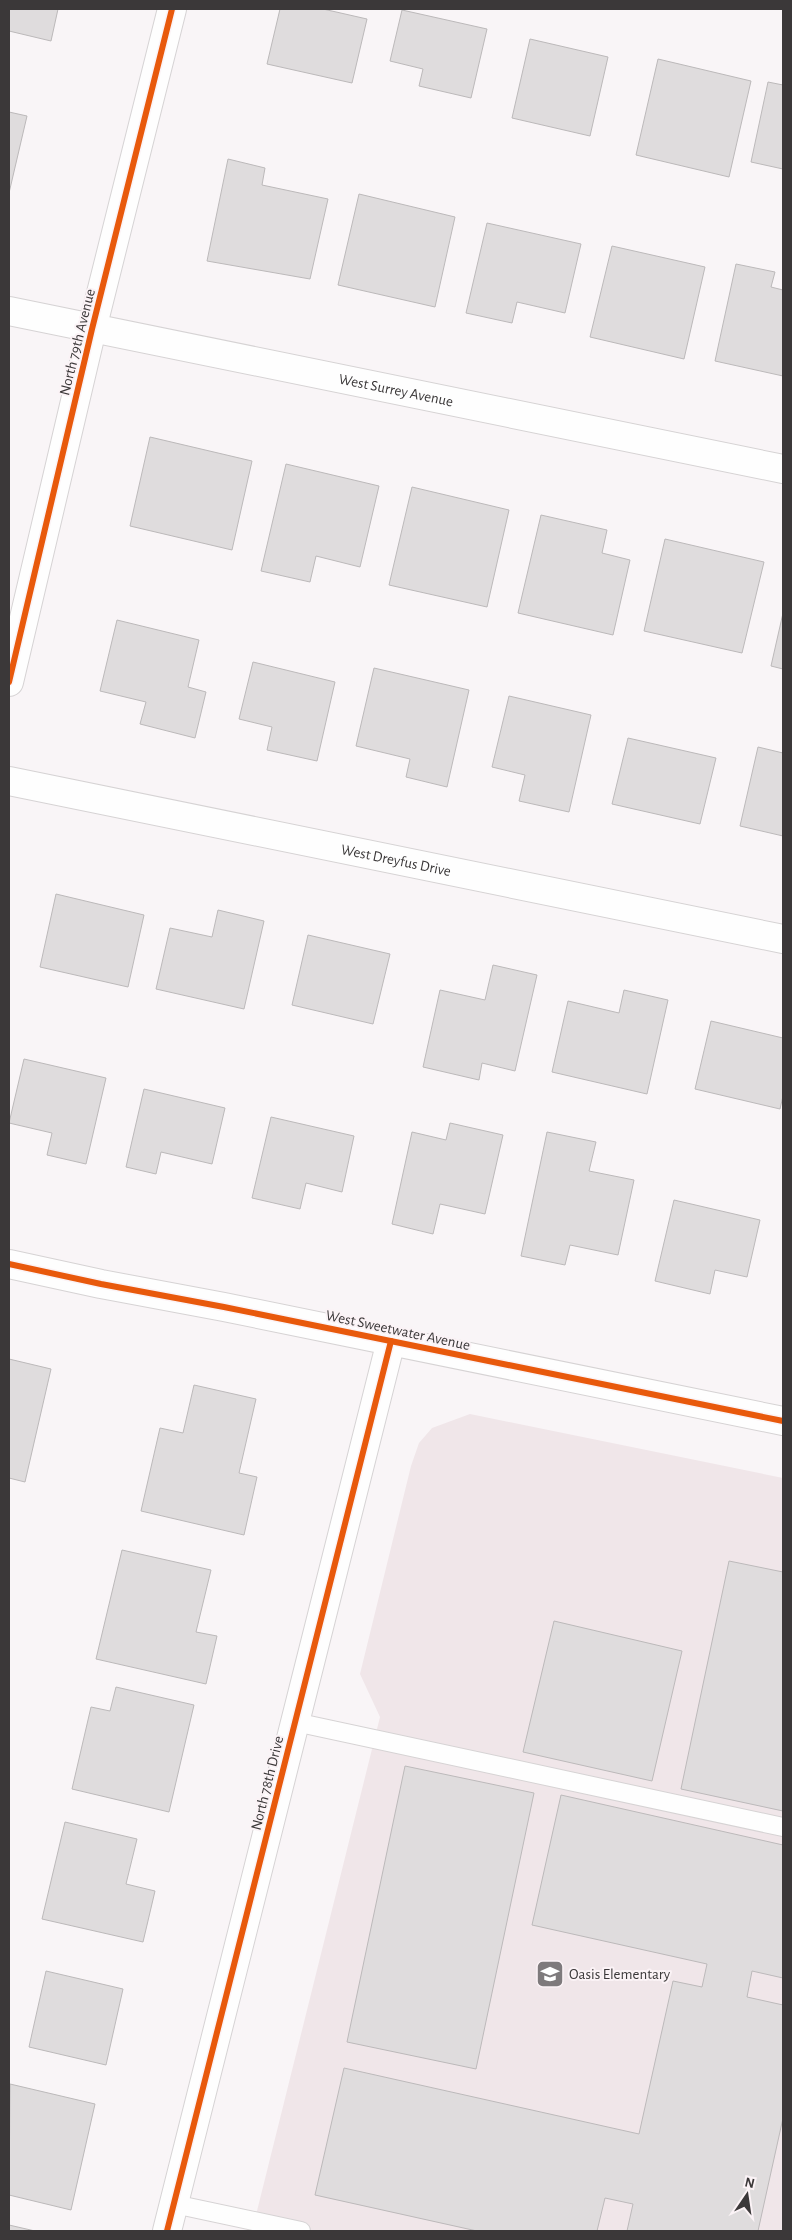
<svg xmlns="http://www.w3.org/2000/svg" width="792" height="2240" viewBox="0 0 792 2240" font-family="'Alegreya Sans',sans-serif">
  <style>
    .built { fill: #f0e6e9 }
    .building { fill: #dfdcdd; stroke: #bcb9ba }
    .lines { fill: none; stroke-linecap: round; stroke-linejoin: round }
    .lane-casing { stroke: #d6d3d4; stroke-width: 20 }
    .street-casing { stroke: #d6d3d4; stroke-width: 30 }
    .secondary-casing { stroke: #d6d3d4; stroke-width: 30 }
    .lane { stroke: #fefefe; stroke-width: 18 }
    .street { stroke: #fefefe; stroke-width: 28 }
    .secondary { stroke: #fefefe; stroke-width: 28 }
    .cycleway-casing { stroke: #fbf3f6; stroke-width: 9 }
    .cycleway { stroke: #e8590c; stroke-width: 6 }
    .labels { text-anchor: middle; stroke-width: 4; stroke-linejoin: round; paint-order: stroke }
    .street-label { font-size: 15px; fill: #3b3839; stroke: #fbf3f6 }
    .poi-label { font-size: 15px; fill: #3b3839; stroke: #fbf3f6; text-anchor: start }
  </style>
  <rect width="100%" height="100%" fill="#f9f5f7"/>
  <path class="built" d="M 470,1414 L 783,1478 L 783,2231 L 252,2231 L 380,1717 L 360,1674 L 411,1466 L 419,1443 L 432,1428 Z"/>
  <g class="building">
    <path d="M 9,9 L 58,9 L 51,41 L 9,31 Z"/>
    <path d="M 280,9 L 323,9 L 367,19 L 352,83 L 267,64 Z"/>
    <path d="M 402,10 L 487,29 L 471,98 L 419,86 L 423,69 L 390,61 Z"/>
    <path d="M 530,39 L 608,57 L 590,136 L 512,118 Z"/>
    <path d="M 658,59 L 751,81 L 729,177 L 636,155 Z"/>
    <path d="M 768,82 L 783,85 L 783,169 L 751,162 Z"/>
    <path d="M 9,112 L 27,116 L 9,193 Z"/>
    <path d="M 228,159 L 265,168 L 262,185 L 328,199 L 310,279 L 207,261 Z"/>
    <path d="M 359,194 L 455,217 L 435,307 L 338,285 Z"/>
    <path d="M 487,223 L 581,244 L 565,313 L 517,302 L 512,323 L 466,313 Z"/>
    <path d="M 612,246 L 705,267 L 684,359 L 590,337 Z"/>
    <path d="M 736,264 L 775,272 L 771,287 L 783,290 L 783,376 L 715,361 Z"/>
    <path d="M 150,437 L 252,461 L 232,550 L 130,526 Z"/>
    <path d="M 286,464 L 379,486 L 360,567 L 316,556 L 310,582 L 261,571 Z"/>
    <path d="M 412,487 L 509,510 L 487,607 L 389,585 Z"/>
    <path d="M 541,515 L 607,530 L 602,553 L 630,560 L 613,635 L 518,613 Z"/>
    <path d="M 665,539 L 764,562 L 742,653 L 644,631 Z"/>
    <path d="M 783,613 L 783,669 L 771,666 Z"/>
    <path d="M 117,620 L 199,640 L 188,687 L 206,692 L 195,738 L 140,724 L 146,702 L 100,691 Z"/>
    <path d="M 253,662 L 335,682 L 317,761 L 267,750 L 272,727 L 239,719 Z"/>
    <path d="M 374,668 L 469,690 L 447,787 L 406,777 L 410,759 L 356,746 Z"/>
    <path d="M 509,696 L 591,715 L 569,812 L 519,801 L 525,775 L 492,767 Z"/>
    <path d="M 628,738 L 716,758 L 700,824 L 612,804 Z"/>
    <path d="M 758,747 L 783,753 L 783,836 L 740,826 Z"/>
    <path d="M 56,894 L 144,915 L 128,987 L 40,967 Z"/>
    <path d="M 218,910 L 264,921 L 244,1009 L 156,989 L 170,928 L 212,937 Z"/>
    <path d="M 308,935 L 390,954 L 373,1024 L 292,1005 Z"/>
    <path d="M 493,965 L 537,975 L 515,1071 L 482,1063 L 479,1080 L 423,1067 L 440,990 L 485,1000 Z"/>
    <path d="M 624,990 L 668,1000 L 647,1094 L 552,1072 L 568,1001 L 619,1013 Z"/>
    <path d="M 711,1021 L 783,1038 L 783,1096 L 780,1109 L 695,1089 Z"/>
    <path d="M 24,1059 L 106,1078 L 86,1164 L 47,1155 L 52,1133 L 9,1123 Z"/>
    <path d="M 144,1089 L 225,1108 L 212,1164 L 161,1152 L 156,1174 L 126,1167 Z"/>
    <path d="M 271,1117 L 354,1136 L 342,1192 L 306,1183 L 300,1209 L 252,1198 Z"/>
    <path d="M 450,1123 L 503,1135 L 485,1214 L 440,1204 L 433,1234 L 392,1224 L 412,1132 L 446,1140 Z"/>
    <path d="M 547,1132 L 596,1142 L 589,1171 L 634,1180 L 618,1255 L 570,1245 L 565,1265 L 521,1256 Z"/>
    <path d="M 674,1200 L 760,1220 L 747,1277 L 715,1270 L 710,1294 L 655,1281 Z"/>
    <path d="M 9,1359 L 51,1369 L 25,1482 L 9,1478 Z"/>
    <path d="M 194,1385 L 256,1399 L 239,1473 L 257,1477 L 244,1535 L 141,1511 L 160,1428 L 183,1433 Z"/>
    <path d="M 122,1550 L 211,1570 L 196,1632 L 217,1636 L 206,1684 L 96,1659 Z"/>
    <path d="M 729,1561 L 783,1572 L 783,1811 L 681,1789 Z"/>
    <path d="M 554,1621 L 682,1651 L 652,1781 L 523,1752 Z"/>
    <path d="M 116,1687 L 194,1705 L 169,1812 L 72,1789 L 91,1707 L 110,1711 Z"/>
    <path d="M 405,1766 L 534,1793 L 476,2069 L 347,2042 Z"/>
    <path d="M 561,1795 L 783,1845 L 783,1978 L 752,1971 L 747,1997 L 783,2005 L 783,2118 L 758,2231 L 627,2231 L 633,2204 L 605,2198 L 597,2231 L 477,2231 L 315,2195 L 344,2068 L 639,2134 L 673,1981 L 702,1987 L 707,1964 L 532,1925 Z"/>
    <path d="M 65,1822 L 137,1839 L 126,1884 L 155,1891 L 143,1942 L 42,1919 Z"/>
    <path d="M 46,1971 L 123,1989 L 106,2065 L 29,2047 Z"/>
    <path d="M 10,2084 L 95,2104 L 71,2210 L 9,2195 Z"/>
    <path d="M 9,2225 L 35,2231 L 9,2231 Z"/>
  </g>
  <g class="lines">
    <g class="lane-casing">
      <g id="lane">
        <path d="M 295,1722 L 783,1827"/>
        <path d="M 174,2204 L 301,2231"/>
      </g>
    </g>
    <g class="street-casing">
      <g id="street">
        <path id="s1" d="M 9,311 L 783,469"/>
        <path id="s2" d="M 9,781 L 783,939"/>
        <path d="M 167,2231 L 391,1341"/>
      </g>
    </g>
    <g class="secondary-casing">
      <g id="secondary">
        <path d="M 9,682 L 92,329 L 172,9"/>
        <path d="M 9,1264 L 101,1284 L 224,1307 L 783,1421"/>
      </g>
    </g>
    <use href="#lane" class="lane"/>
    <use href="#street" class="street"/>
    <use href="#secondary" class="secondary"/>
    <g class="cycleway-casing">
      <g id="cycleway">
        <path d="M 9,682 L 92,329 L 172,9"/>
        <path d="M 9,1264 L 101,1284 L 224,1307 L 783,1421"/>
        <path d="M 167,2231 L 391,1341"/>
      </g>
    </g>
    <use href="#cycleway" class="cycleway"/>
  </g>
  <defs>
    <g id="school-square" transform="scale(1.4375)"><rect x="-9" y="-9" width="18" height="18" rx="4" fill="#7e7a7c" stroke="#fbf3f6"/><path d="M0-5L7-2L0 1L-7-2ZM-4 1L0 2.5L4 1V4Q0 6-4 4Z" fill="#fff"/></g>
  </defs>
  <g fill-rule="evenodd">
    <use href="#school-square" x="550" y="1974"/>
  </g>
  <g class="labels">
    <g class="street-label">
      <text transform="translate(77 342) rotate(-76)" y="5">North 79th Avenue</text>
      <text dy="5" stroke="none"><textPath href="#s1" startOffset="395">West Surrey Avenue</textPath></text>
      <text dy="5" stroke="none"><textPath href="#s2" startOffset="395">West Dreyfus Drive</textPath></text>
      <text transform="translate(398 1330) rotate(12)" y="5">West Sweetwater Avenue</text>
      <text transform="translate(267 1783) rotate(-76)" y="5">North 78th Drive</text>
    </g>
    <g class="poi-label">
      <text x="569" y="1979">Oasis Elementary</text>
    </g>
  </g>
  <rect width="792" height="2240" fill="none" stroke="#3b3839" stroke-width="20"/>
  <g transform="translate(747 2195) rotate(13)" stroke="#fbf3f6" stroke-width="4" paint-order="stroke">
  <path d="M0-4L9 19L0 12L-9 19Z" fill="#3b3839"/>
  <text y="-8" font-size="14" font-weight="bold" text-anchor="middle" fill="#3b3839">N</text>
  </g>
</svg>
